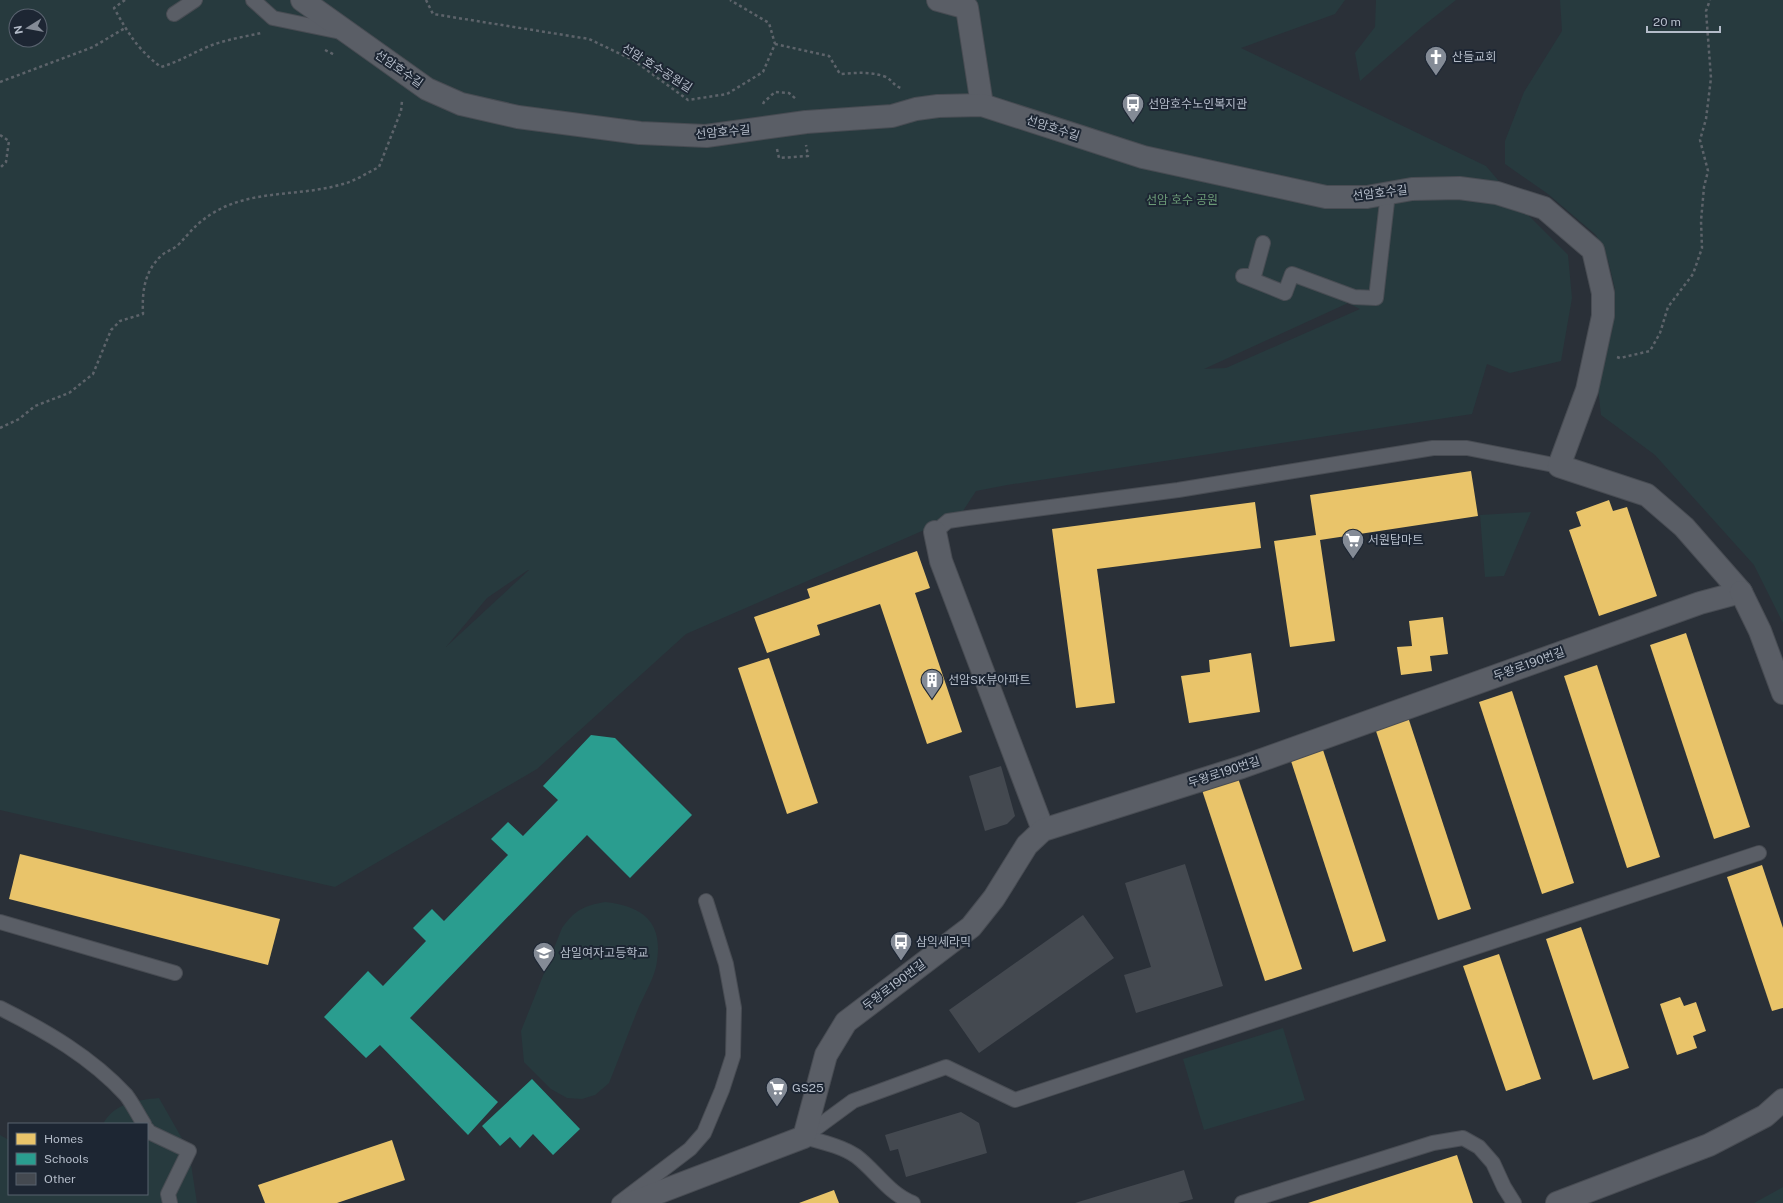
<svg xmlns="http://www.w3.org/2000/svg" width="1783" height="1203" viewBox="0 0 1783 1203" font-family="'Public Sans','Noto Sans KR',sans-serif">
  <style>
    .green { fill: #273a3e; fill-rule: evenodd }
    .homes { fill: #e9c46a }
    .schools { fill: #2a9d8f }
    .building { fill: #444950 }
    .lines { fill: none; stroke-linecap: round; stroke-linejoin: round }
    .service-casing { stroke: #484c53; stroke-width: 16 }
    .minor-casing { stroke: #484c53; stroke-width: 24 }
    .tertiary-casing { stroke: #484c53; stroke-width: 24 }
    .path { stroke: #5d636a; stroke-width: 2.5; stroke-dasharray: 3 3; stroke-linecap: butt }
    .service { stroke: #5a5e66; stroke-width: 14 }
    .minor { stroke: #5a5e66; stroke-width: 22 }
    .tertiary { stroke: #5a5e66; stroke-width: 22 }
    .labels { text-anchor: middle; stroke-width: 4; stroke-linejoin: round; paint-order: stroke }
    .poi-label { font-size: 12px; fill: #b4bcc9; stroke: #1d2633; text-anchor: start }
    .street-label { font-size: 12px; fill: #b4bcc9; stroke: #1d2633 }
    .park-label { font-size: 12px; fill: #6b9a76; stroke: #1d2633 }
  </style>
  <rect width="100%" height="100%" fill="#2a3038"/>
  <g class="green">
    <path d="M 0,0 L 1345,0 L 1335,14 L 1241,48 L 1486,166 L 1527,214 L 1568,255 L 1572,298 L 1561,361 L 1510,373 L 1487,364 L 1472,414 L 1007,485 L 976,491 L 961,514 L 686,634 L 537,769 L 335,887 L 0,810 ZM 16,16 L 40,16 L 40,40 L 16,40 ZM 1348,303 L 1360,309 L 1226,368 L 1204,369 ZM 528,570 L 529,570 L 446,647 L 487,598 Z"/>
    <path d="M 1376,0 L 1456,0 L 1423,26 L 1360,81 L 1355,53 L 1375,27 Z"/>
    <path d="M 1560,0 L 1783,0 L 1783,623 L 1754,565 L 1655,455 L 1601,415 L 1597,379 L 1612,332 L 1615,289 L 1608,260 L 1596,235 L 1548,194 L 1505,164 L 1505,141 L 1524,92 L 1562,31 Z"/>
    <path d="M 1531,512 L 1504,576 L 1485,577 L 1480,515 Z"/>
    <path d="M 605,902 C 642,906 663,921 657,961 C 656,975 644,995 638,1009 C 628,1034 619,1058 609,1083 L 595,1095 L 582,1099 L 567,1098 L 551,1089 L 524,1062 L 521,1031 L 562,928 C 575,910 583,906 605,902 Z"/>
    <path d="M 1283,1028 L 1305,1100 L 1204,1130 L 1183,1059 Z"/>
    <path d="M 159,1098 L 189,1151 L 197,1203 L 0,1203 L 0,1135 L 9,1140 L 9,1194 L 147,1194 L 147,1124 L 103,1124 C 114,1103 138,1100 159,1098 Z"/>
    <path d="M 1783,1187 L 1783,1203 L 1754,1203 Z"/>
  </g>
  <g class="homes">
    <path d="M 1471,471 L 1478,516 L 1320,540 L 1335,641 L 1290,647 L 1274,541 L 1316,535 L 1310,495 Z"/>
    <path d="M 1609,500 L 1613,511 L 1627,507 L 1657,596 L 1599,616 L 1569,530 L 1581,526 L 1576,512 Z"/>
    <path d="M 1255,502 L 1261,548 L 1097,569 L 1115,703 L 1076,708 L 1052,529 Z"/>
    <path d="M 917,551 L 930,588 L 915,593 L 962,732 L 927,744 L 880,604 L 817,625 L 820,635 L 767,653 L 754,617 L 810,598 L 807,589 Z"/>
    <path d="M 1443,617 L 1448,654 L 1430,656 L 1432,671 L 1401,675 L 1397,647 L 1412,646 L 1409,621 Z"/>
    <path d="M 1686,633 L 1750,827 L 1714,839 L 1650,645 Z"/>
    <path d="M 1251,653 L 1260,712 L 1189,723 L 1181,676 L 1210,672 L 1209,660 Z"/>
    <path d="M 769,658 L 818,803 L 787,814 L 738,668 Z"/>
    <path d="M 1597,665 L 1660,857 L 1627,868 L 1564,676 Z"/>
    <path d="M 1512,691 L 1574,883 L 1542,894 L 1479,702 Z"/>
    <path d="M 1408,717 L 1471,909 L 1438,920 L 1375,728 Z"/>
    <path d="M 1323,750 L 1386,941 L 1353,952 L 1291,761 Z"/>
    <path d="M 1238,778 L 1302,969 L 1265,981 L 1202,790 Z"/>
    <path d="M 20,854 L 280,919 L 268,965 L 9,899 Z"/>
    <path d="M 1762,865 L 1783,928 L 1783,1008 L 1772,1011 L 1727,877 Z"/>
    <path d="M 1581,927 L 1629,1068 L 1593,1080 L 1546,939 Z"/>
    <path d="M 1499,954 L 1541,1079 L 1506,1091 L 1463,966 Z"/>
    <path d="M 1680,997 L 1684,1006 L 1696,1002 L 1706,1031 L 1693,1036 L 1697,1048 L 1677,1055 L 1660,1004 Z"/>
    <path d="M 392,1140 L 405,1180 L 337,1203 L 265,1203 L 258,1185 Z"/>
    <path d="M 1457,1155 L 1473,1203 L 1308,1203 Z"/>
    <path d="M 834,1190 L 839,1203 L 799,1203 Z"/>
  </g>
  <g class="schools">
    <path d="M 591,735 L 615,738 L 692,815 L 630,878 L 587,835 L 410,1018 L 498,1102 L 468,1135 L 380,1045 L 366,1058 L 324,1017 L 368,971 L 383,986 L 426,941 L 413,928 L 432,909 L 444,921 L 508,855 L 491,839 L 508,822 L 523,836 L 558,800 L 543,786 Z"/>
    <path d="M 532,1079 L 580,1129 L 553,1155 L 533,1134 L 520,1148 L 510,1137 L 500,1146 L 482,1126 Z"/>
  </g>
  <g class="building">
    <path d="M 1001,766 L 1015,816 L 1007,824 L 985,831 L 969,776 Z"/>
    <path d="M 1185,864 L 1223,986 L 1136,1013 L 1124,975 L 1151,967 L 1125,883 Z"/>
    <path d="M 1083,915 L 1114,958 L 979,1053 L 949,1010 Z"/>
    <path d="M 961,1112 L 979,1123 L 987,1153 L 906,1177 L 898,1149 L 890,1151 L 885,1135 Z"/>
    <path d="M 1184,1170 L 1193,1199 L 1178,1203 L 1075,1203 Z"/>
  </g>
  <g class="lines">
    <g class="service-casing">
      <g id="service">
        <path d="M 253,0 L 273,18 L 341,32"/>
        <path d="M 174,14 L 195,0"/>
        <path d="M 1263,243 L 1254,276 L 1243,276 L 1285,293 L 1292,274 L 1354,297 L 1376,298 L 1388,193"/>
        <path d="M 935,532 L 948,521 L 968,518 L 1178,490 L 1433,448 L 1467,448 L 1559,466"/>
        <path d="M 0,922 L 175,973"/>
        <path d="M 0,1008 C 46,1031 91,1057 126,1095 C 133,1104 138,1115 144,1124"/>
        <path d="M 147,1129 L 149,1132 L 189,1151 L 168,1194 L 170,1203"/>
        <path d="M 804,1137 L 853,1101 L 946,1067 L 1015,1100 L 1759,853"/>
        <path d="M 804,1137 C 822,1142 841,1146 856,1156 C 876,1171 889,1194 913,1203"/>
        <path d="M 619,1203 L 690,1149 L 704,1133 L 722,1090 L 733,1056 L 734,1008 L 726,964 L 706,901"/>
        <path d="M 1242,1203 L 1433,1143 L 1463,1138 L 1479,1147 L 1493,1163 L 1504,1187 L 1514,1203"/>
      </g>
    </g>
    <g class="minor-casing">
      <g id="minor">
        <path d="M 938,0 L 967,8 L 982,105"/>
        <path d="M 935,532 L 941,561 L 1043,830"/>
      </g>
    </g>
    <g class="tertiary-casing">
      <g id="tertiary">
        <path d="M 302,0 L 427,89 L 461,104 L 518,117 L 640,133 L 706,136 L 806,122 L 892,116 L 916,109 L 938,106 L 982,105 L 1143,157 L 1326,197 L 1367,197 L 1412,189 L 1459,188 L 1497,193 L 1544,208 L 1593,250 L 1603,293 L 1603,316 L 1587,390 L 1559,466 L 1647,495 L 1684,527 L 1741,592 L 1700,603 L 1242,767 L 1043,830 L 1027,845 L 994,898 L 971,927 L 846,1022 L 826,1055 L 804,1137 L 631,1203"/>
        <path d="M 1741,592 L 1760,631 L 1783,693"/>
        <path d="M 1557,1203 L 1709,1145 L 1765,1116 L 1783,1100"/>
      </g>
    </g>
    <g class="path">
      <path d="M 125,0 L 114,8 C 128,33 138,50 161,67 C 178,62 191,54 207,47 C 224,40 243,37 261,33"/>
      <path d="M 426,0 L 433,14 L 589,39 L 633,60 L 688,100 L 727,94 L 763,72 L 775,44 L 769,23 L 730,0"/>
      <path d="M 775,44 L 829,56 L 840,74 C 856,73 870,71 886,77 C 892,80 894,86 901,88"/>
      <path d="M 325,50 L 335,55"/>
      <path d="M 0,82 L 93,47 L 125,28"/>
      <path d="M 763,104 L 764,102 L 775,92 L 789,93 L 796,99"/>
      <path d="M 0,135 L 9,141 L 6,162 L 0,168"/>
      <path d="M 777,149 L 779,158 L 808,156 L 806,145"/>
      <path d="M 1617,357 L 1620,358 L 1650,351 L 1660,333 L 1668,307 L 1693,274 L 1702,248 L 1701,221 L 1704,187 L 1708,171 L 1700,140 L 1706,119 L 1711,78 L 1706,11 L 1710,0"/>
      <path d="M 0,428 L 19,419 L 35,406 L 69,393 L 93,374 L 111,330 L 120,321 L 143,314 C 142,292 144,272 161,256 C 166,251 172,250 177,246 C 190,233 195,224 213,213 C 252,189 300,197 343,184 C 355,181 367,173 379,167 L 401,111 L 402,101"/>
    </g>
    <use href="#service" class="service"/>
    <use href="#minor" class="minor"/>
    <use href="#tertiary" class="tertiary"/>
  </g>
  <defs>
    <g id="church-pin" transform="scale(1.15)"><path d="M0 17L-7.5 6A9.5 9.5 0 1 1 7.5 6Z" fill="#848b96" stroke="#1d2633"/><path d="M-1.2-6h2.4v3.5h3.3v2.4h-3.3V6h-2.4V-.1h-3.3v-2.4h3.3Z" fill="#fff"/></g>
    <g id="bus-pin" transform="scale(1.15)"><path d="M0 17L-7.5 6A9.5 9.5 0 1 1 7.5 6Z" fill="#848b96" stroke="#1d2633"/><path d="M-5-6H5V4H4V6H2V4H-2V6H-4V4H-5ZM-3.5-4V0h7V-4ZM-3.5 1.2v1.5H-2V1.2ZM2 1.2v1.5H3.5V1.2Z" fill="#fff"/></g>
    <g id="supermarket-pin" transform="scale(1.15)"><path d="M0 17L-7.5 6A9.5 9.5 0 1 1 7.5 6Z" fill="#848b96" stroke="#1d2633"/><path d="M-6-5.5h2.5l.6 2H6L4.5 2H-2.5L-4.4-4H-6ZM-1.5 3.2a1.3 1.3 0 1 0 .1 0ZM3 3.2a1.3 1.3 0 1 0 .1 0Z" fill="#fff"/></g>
    <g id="building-pin" transform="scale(1.15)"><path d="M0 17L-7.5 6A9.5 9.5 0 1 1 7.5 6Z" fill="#848b96" stroke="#1d2633"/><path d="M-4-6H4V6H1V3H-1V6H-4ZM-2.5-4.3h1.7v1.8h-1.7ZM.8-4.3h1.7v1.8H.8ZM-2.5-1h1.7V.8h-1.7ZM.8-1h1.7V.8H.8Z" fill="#fff"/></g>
    <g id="school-pin" transform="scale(1.15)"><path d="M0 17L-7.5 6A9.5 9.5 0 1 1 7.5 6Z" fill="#848b96" stroke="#1d2633"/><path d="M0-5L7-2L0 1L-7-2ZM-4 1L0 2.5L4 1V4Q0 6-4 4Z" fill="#fff"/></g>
  </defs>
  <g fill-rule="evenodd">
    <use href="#church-pin" x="1436" y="57"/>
    <use href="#bus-pin" x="1133" y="104"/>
    <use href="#supermarket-pin" x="1353" y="540"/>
    <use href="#building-pin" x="932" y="680"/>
    <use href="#bus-pin" x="901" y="942"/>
    <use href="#school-pin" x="544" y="953"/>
    <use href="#supermarket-pin" x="777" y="1088"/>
  </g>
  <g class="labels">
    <g class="poi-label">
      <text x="1452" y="61">산들교회</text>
      <text x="1148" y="108">선암호수노인복지관</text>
      <text x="1368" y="544">서원탑마트</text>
      <text x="948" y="684">선암SK뷰아파트</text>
      <text x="916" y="946">삼익세라믹</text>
      <text x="560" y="957">삼일여자고등학교</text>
      <text x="792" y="1092">GS25</text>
    </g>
    <g class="street-label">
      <text transform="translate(657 68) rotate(32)" y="4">선암 호수공원길</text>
      <text transform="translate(399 69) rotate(35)" y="4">선암호수길</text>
      <text transform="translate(1053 128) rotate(18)" y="4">선암호수길</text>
      <text transform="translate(723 132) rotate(-5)" y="4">선암호수길</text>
      <text transform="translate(1380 193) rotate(-7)" y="4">선암호수길</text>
      <text transform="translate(1529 664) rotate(-20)" y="4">두왕로190번길</text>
      <text transform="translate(1224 772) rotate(-18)" y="4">두왕로190번길</text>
      <text transform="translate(894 985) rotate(-37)" y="4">두왕로190번길</text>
    </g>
    <g class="park-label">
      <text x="1182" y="204">선암 호수 공원</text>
    </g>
  </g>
  <rect x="8" y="1123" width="140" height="72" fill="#1d2633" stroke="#59626f"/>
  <rect x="16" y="1133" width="20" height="12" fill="#e9c46a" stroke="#59626f"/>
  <text x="44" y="1143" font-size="12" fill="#b4bcc9">Homes</text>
  <rect x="16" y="1153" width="20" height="12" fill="#2a9d8f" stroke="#59626f"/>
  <text x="44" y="1163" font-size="12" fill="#b4bcc9">Schools</text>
  <rect x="16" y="1173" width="20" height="12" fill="#444950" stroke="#59626f"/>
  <text x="44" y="1183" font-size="12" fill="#b4bcc9">Other</text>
  <g transform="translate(28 28) rotate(259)"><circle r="19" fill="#1d2633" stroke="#59626f"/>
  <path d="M0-3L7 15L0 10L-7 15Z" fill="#848b96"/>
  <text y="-6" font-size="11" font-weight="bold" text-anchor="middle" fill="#b4bcc9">N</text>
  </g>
  <path d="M1647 26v6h73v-6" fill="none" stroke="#b4bcc9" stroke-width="2"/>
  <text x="1653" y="26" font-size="12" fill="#b4bcc9" stroke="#1d2633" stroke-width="3" paint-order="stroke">20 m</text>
</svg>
